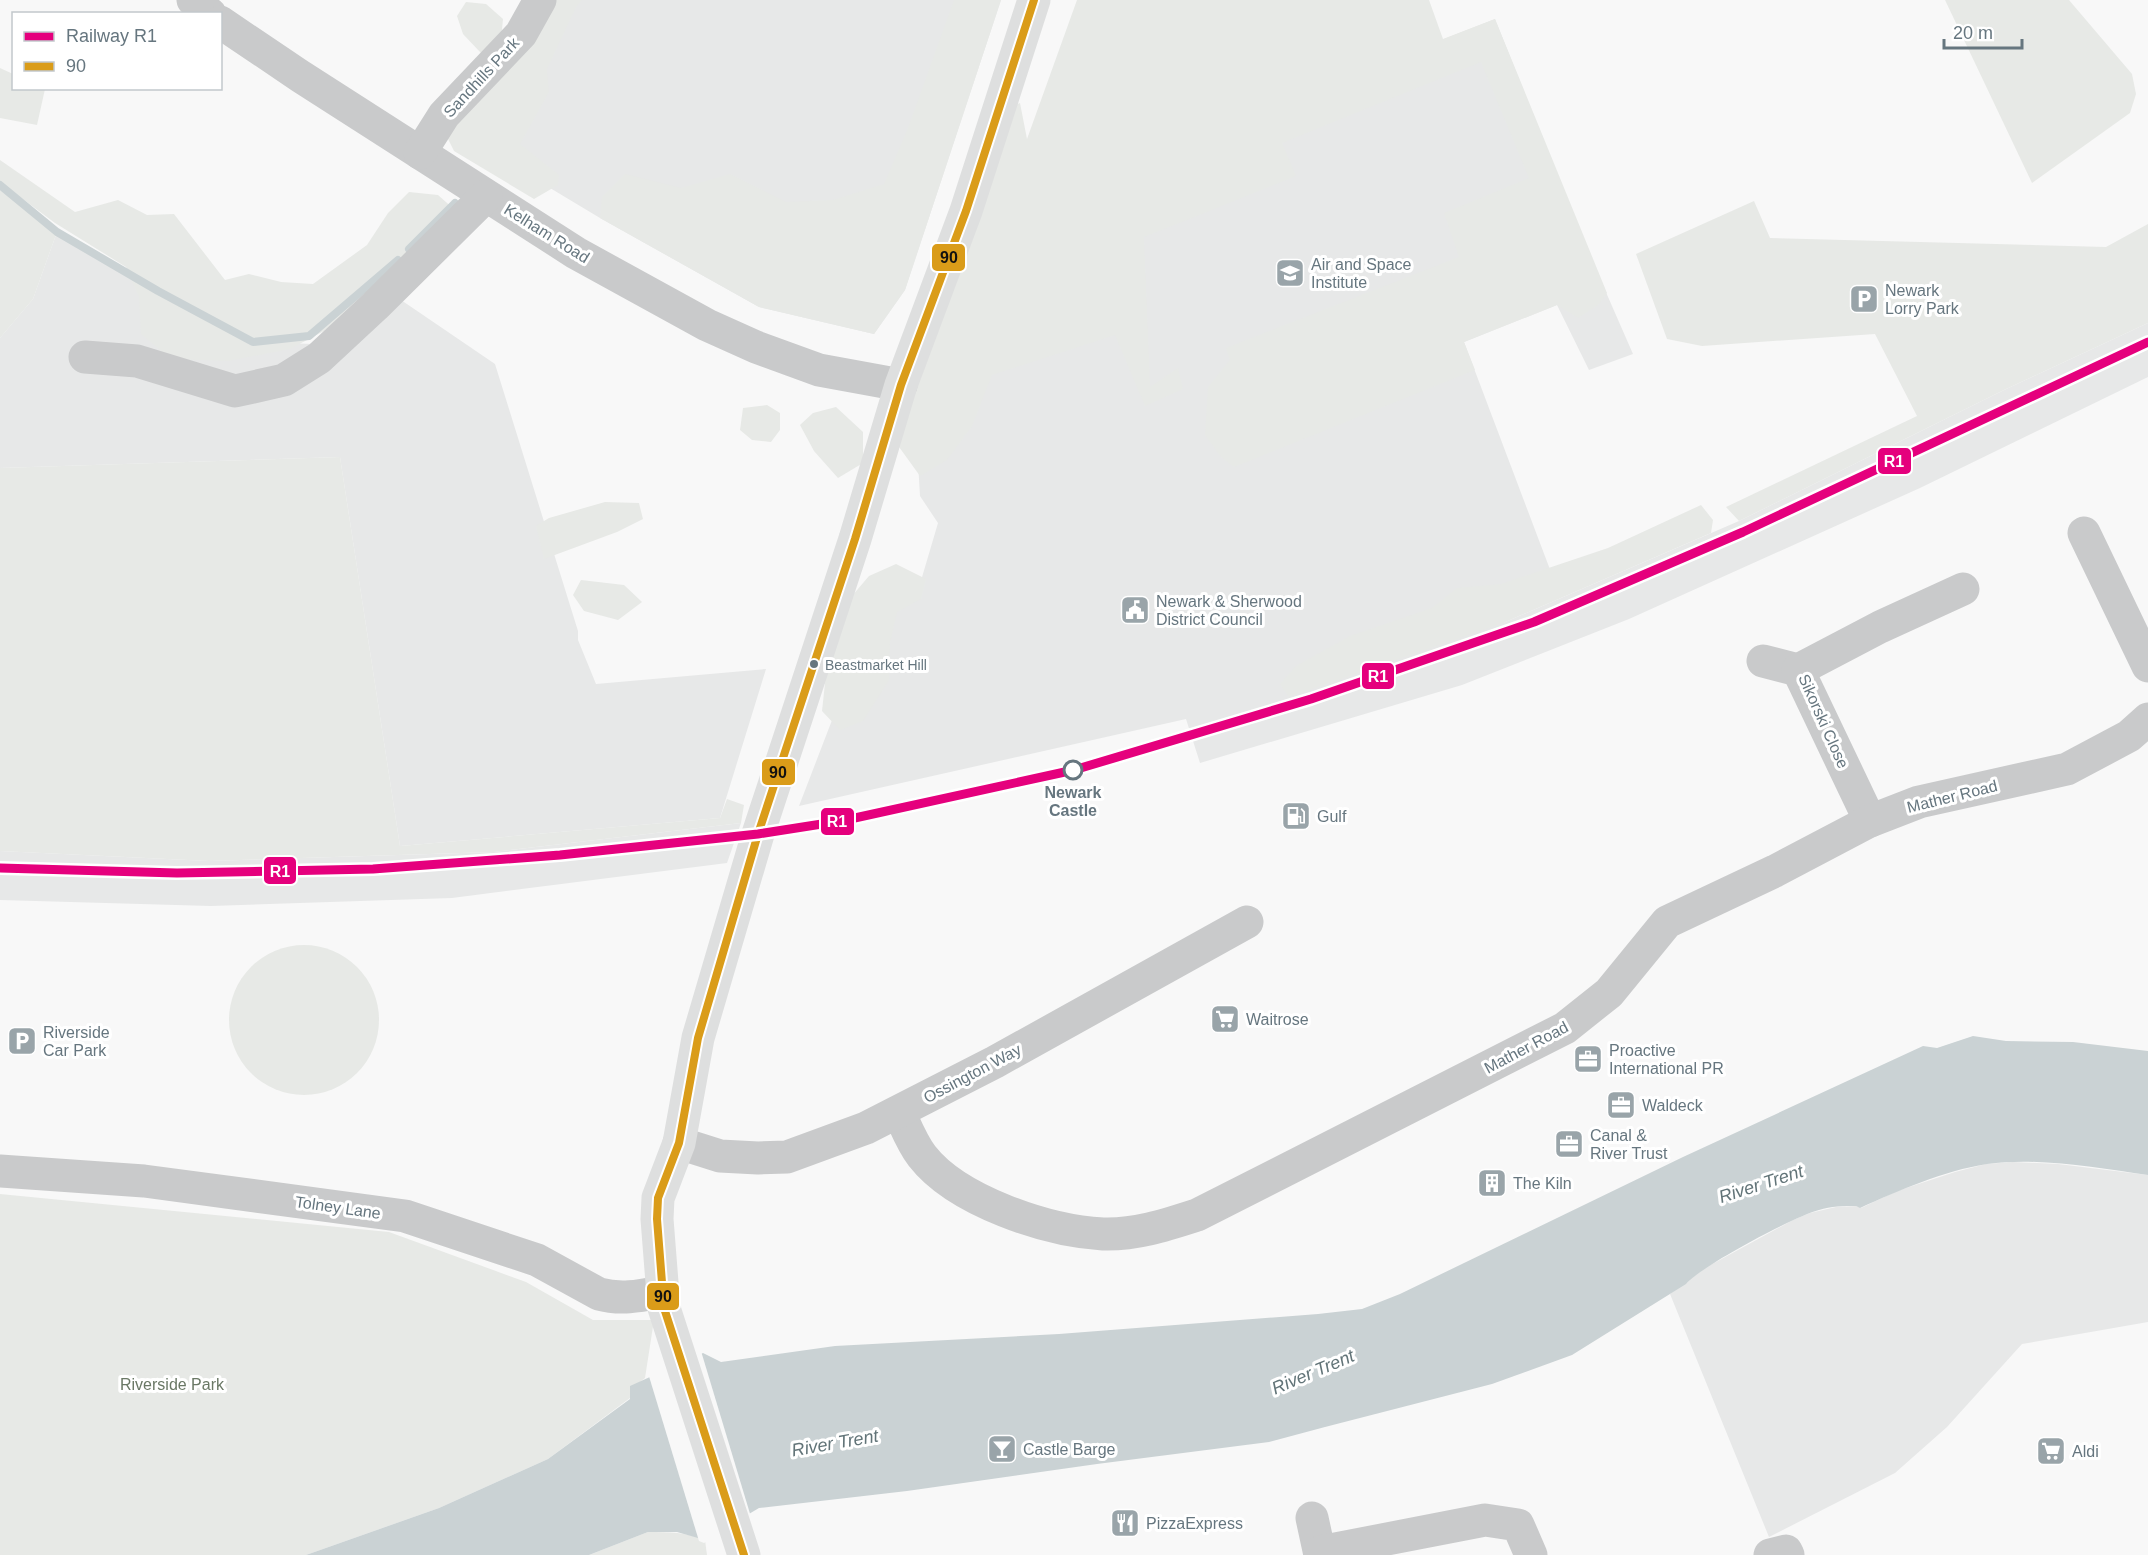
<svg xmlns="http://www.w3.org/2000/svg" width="2148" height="1555" viewBox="0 0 2148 1555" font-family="Helvetica,sans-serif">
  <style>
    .built { fill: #e7e8e8 }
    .green { fill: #e7e9e6 }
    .water { fill: #cad2d4 }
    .pier { fill: #f8f8f8 }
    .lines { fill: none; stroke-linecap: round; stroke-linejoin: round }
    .stream { stroke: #cad2d4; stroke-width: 8 }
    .minor { stroke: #c9cacb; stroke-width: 33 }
    .major { stroke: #dedfdf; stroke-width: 33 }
    .bus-1-casing { stroke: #fff; stroke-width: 12 }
    .bus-1 { stroke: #da9c19; stroke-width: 8 }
    .rail-1-casing { stroke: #fff; stroke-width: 14 }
    .rail-1 { stroke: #e5007d; stroke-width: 9 }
    .bus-dot { fill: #66767f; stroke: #fff; stroke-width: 2 }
    .stop-dot { fill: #fff; stroke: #66767f; stroke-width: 3 }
    .labels { text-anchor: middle; stroke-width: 6; stroke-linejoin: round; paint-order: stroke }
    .bus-label { font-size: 14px; fill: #66767f; stroke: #fff; text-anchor: start }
    .street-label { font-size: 16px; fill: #66767f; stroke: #fff }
    .poi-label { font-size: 16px; fill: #66767f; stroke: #fff; text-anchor: start }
    .stop-label { font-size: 16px; font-weight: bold; fill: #66767f; stroke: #fff }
    .park-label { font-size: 16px; fill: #6a7865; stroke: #fff }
    .water-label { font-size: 18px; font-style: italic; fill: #627478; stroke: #fff }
    .line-badge { stroke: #fff; stroke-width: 2 }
    .badge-label { font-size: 16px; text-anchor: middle; font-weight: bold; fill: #fff }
    .pale-badge-label { font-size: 16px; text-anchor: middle; font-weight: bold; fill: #111 }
  </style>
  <rect width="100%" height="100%" fill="#f8f8f8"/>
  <g class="built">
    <path d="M 556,0 L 1001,0 L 905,290 L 874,334 L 759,307 L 600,218 L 467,138 Z"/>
    <path d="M 1495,19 L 1584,242 L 1633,354 L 1589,370 L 1557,305 L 1464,342 L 1557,588 L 1503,623 L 1739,521 L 2004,390 L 2148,323 L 2148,377 L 1920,488 L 1629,619 L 1462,685 L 1200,763 L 1186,719 L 799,806 L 879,598 L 920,584 L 938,523 L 920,496 L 918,462 L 1001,213 Z"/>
    <path d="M 57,232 L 158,291 L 254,342 L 314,344 L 379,285 L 495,364 L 578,631 L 578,640 L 596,684 L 766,669 L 720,818 L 400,846 L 340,457 L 0,468 L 0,338 L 33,299 Z"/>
    <path d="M 741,823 L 727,863 L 452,898 L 211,906 L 0,900 L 0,851 L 209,861 L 494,852 Z"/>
    <path d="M 2013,1162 L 2058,1164 L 2148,1175 L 2148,1322 L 2022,1344 L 1947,1427 L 1895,1473 L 1769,1537 L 1670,1294 L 1705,1268 L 1793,1220 L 1810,1213 L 1836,1207 L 1856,1206 L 1861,1208 L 1897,1191 L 1955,1172 L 1986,1164 Z"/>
  </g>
  <g class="green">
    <path d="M 552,0 L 582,0 L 576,7 L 547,69 L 549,92 L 520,144 L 559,175 L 558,185 L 534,199 L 454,151 L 442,127 Z"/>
    <path d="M 954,0 L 1001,0 L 905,290 L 874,334 L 759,307 L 600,218 L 602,197 L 625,174 L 681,188 L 730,174 L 786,202 L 833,200 L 884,184 L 908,128 Z"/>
    <path d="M 1077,0 L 1429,0 L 1443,39 L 1495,19 L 1607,293 L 1598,305 L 1578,318 L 1557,305 L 1464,342 L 1475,370 L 1234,467 L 1221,457 L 1205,435 L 1208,387 L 1230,360 L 1226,348 L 1459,257 L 1444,213 L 1529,178 L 1481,62 L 1282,143 L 1296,176 L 1144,237 L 1150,387 L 1178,368 L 1183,389 L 1145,406 L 1115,335 L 992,375 L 972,426 L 947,460 L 920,476 L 894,440 L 1009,108 L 1020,103 L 1027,139 Z"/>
    <path d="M 1945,0 L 2069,0 L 2132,74 L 2136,94 L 2130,113 L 2032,183 Z"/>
    <path d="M 466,2 L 486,4 L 503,19 L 501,40 L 481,53 L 463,34 L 457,16 Z"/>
    <path d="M 0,68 L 13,74 L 14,88 L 45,89 L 37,125 L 0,118 Z"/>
    <path d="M 0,160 L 75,212 L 118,200 L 147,215 L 174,214 L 225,280 L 249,274 L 281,282 L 313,284 L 367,245 L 388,213 L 409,192 L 438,195 L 455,210 L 408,262 L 324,331 L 290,349 L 228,361 L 171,359 L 141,334 L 139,297 L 126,267 L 55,223 L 0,182 Z"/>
    <path d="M 0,190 L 57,232 L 33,299 L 0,338 Z"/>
    <path d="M 1754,201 L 1770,238 L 2106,247 L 2148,224 L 2148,323 L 2004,390 L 1739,521 L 1726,507 L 1917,416 L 1875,334 L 1702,346 L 1667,339 L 1636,254 Z"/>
    <path d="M 767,405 L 780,413 L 780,430 L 771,442 L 752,440 L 740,430 L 743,408 Z"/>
    <path d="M 836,407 L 863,432 L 863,463 L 838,478 L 814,451 L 800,425 L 813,413 Z"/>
    <path d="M 340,457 L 400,846 L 720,818 L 727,799 L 744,805 L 741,823 L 494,852 L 209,861 L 0,851 L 0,468 Z"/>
    <path d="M 605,502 L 639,503 L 643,519 L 617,532 L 544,559 L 536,526 L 549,518 Z"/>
    <path d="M 1701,505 L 1713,520 L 1711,533 L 1503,623 L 1289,697 L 1280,684 L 1296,666 L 1350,636 L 1432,608 L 1457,588 L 1501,584 L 1608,548 Z"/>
    <path d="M 896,564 L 926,579 L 921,599 L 897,612 L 890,643 L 889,680 L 863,721 L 840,730 L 822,711 L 830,637 L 852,596 L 869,576 Z"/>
    <path d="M 581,580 L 624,585 L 642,602 L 618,620 L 584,611 L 573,595 Z"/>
    <circle cx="304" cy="1020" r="75"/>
    <path d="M 0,1194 L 389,1232 L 526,1282 L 593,1320 L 654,1320 L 645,1378 L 640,1382 L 630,1398 L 548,1459 L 439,1508 L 306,1555 L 0,1555 Z"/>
    <path d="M 648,1532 C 669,1532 686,1532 705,1540 L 707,1555 L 589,1555 Z"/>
  </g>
  <path class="water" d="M 1973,1036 L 2006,1041 L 2073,1042 L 2148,1051 L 2148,1175 C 2096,1168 2040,1157 1987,1164 C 1943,1171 1900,1190 1860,1208 L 1856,1206 C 1844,1206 1831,1206 1819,1210 C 1795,1216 1701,1266 1686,1284 L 1572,1355 L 1492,1384 L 1325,1427 L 1269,1442 L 1097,1464 L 907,1491 L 759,1508 L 705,1540 L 677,1532 L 648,1532 L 589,1555 L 306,1555 L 439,1508 L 548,1459 L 630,1399 L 630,1386 L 703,1353 L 721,1362 L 835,1346 L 1059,1334 L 1318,1314 L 1362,1309 L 1400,1294 L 1683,1157 L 1923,1046 L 1937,1048 Z"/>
  <path class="pier" d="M 701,1351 L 751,1517 L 704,1543 L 699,1541 L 648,1373 Z"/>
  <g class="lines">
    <g class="stream">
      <path d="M 0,185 L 57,232 L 158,291 L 253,342 L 309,336 L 398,260"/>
      <path d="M 409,249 L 455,203"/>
    </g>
    <g class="minor">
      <path d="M 193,0 L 210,14"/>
      <path d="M 220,22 L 300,76 L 576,253 L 707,325 L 756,347 L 819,370 L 901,385"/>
      <path d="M 420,153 L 444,115 L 521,34 L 540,0"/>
      <path d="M 85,357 L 137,361 L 235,391 L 284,380 L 319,358 L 375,306 L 486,196"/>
      <path d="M 2084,533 L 2148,666"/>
      <path d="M 1763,661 L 1798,670"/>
      <path d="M 1870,821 L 1798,670 L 1880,627 L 1963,589"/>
      <path d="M 899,1112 C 906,1127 912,1143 922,1156 C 957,1201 1047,1231 1103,1234 C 1136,1235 1166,1225 1197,1215 L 1565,1028 L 1609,993 L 1667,922 L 1775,871 L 1870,821 L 1919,802 L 2067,769 L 2129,736 L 2148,719"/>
      <path d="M 679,1143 L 720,1156 L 758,1158 L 787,1157 L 866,1128 L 995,1062 L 1247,922"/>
      <path d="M 0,1171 L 144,1181 L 405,1216 L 537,1260 L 599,1294 C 621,1300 640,1296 661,1292"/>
      <path d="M 1312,1518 L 1320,1555"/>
      <path d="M 1320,1552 L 1485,1520 L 1518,1525 L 1531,1555"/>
      <path d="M 1770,1555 L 1786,1551 L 1788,1555"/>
    </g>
    <path class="major" d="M 744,1555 L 664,1308 L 657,1219 L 658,1198 L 679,1143 L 698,1038 L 758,834 L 855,539 L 901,385 L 966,211 L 1034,0"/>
    <g class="bus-1-casing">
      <path id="bus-1" d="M 744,1555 L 664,1308 L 657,1219 L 658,1198 L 679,1143 L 698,1038 L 758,834 L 855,539 L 901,385 L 966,211 L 1034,0"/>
    </g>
    <use href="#bus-1" class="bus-1"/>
    <g class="rail-1-casing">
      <path id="rail-1" d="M 0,868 L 177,873 L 373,869 L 560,855 L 758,834 L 841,821 L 1074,770 L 1311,699 L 1534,622 L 1743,532 L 2148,342"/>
    </g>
    <use href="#rail-1" class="rail-1"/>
  </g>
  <defs>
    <g id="university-square" transform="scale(1.5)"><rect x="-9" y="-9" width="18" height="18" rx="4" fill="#99a4a9" stroke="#fff"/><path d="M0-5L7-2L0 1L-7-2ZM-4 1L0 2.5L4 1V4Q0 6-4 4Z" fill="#fff"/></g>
    <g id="parking-square" transform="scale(1.5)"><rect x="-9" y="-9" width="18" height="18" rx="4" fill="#99a4a9" stroke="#fff"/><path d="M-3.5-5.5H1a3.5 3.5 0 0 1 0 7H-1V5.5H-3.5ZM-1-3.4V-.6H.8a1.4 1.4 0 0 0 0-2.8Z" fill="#fff"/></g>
    <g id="civic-square" transform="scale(1.5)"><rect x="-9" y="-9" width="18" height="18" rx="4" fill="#99a4a9" stroke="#fff"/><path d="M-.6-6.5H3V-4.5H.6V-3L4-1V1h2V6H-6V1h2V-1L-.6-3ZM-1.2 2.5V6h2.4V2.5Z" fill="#fff"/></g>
    <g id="fuel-square" transform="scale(1.5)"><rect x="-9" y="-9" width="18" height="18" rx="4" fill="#99a4a9" stroke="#fff"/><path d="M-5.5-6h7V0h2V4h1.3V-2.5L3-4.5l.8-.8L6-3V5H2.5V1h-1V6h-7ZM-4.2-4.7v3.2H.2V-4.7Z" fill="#fff"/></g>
    <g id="supermarket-square" transform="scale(1.5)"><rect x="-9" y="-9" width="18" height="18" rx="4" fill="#99a4a9" stroke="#fff"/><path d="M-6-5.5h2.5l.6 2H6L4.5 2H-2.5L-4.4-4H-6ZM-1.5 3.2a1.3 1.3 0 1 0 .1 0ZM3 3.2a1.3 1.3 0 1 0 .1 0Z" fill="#fff"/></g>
    <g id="office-square" transform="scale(1.5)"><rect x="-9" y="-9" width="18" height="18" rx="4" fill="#99a4a9" stroke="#fff"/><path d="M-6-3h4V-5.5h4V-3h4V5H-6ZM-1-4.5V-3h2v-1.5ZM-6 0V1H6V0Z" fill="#fff"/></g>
    <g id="building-square" transform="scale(1.5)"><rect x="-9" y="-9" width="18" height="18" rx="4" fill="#99a4a9" stroke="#fff"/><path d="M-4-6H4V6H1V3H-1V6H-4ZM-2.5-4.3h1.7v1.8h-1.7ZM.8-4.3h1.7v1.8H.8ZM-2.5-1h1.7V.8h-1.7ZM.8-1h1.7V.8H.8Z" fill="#fff"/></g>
    <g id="bar-square" transform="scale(1.5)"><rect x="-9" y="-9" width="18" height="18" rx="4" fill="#99a4a9" stroke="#fff"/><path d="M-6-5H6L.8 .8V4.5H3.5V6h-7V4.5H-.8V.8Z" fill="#fff"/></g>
    <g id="restaurant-square" transform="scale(1.5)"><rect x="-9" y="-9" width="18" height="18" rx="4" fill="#99a4a9" stroke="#fff"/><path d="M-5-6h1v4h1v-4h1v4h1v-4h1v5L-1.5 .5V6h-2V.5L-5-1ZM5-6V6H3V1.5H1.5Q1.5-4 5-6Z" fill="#fff"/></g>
  </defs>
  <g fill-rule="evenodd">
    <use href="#university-square" x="1290" y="273"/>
    <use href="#parking-square" x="1864" y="299"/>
    <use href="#civic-square" x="1135" y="610"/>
    <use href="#fuel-square" x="1296" y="816"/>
    <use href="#supermarket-square" x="1225" y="1019"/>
    <use href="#parking-square" x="22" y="1041"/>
    <use href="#office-square" x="1588" y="1059"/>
    <use href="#office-square" x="1621" y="1105"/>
    <use href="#office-square" x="1569" y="1144"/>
    <use href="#building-square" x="1492" y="1183"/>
    <use href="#bar-square" x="1002" y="1449"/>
    <use href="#supermarket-square" x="2051" y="1451"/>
    <use href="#restaurant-square" x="1125" y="1523"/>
  </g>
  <circle class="bus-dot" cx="814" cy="664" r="5"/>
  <circle class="stop-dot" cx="1073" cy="770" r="9"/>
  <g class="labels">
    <g class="bus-label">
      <text x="825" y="670">Beastmarket Hill</text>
    </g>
    <g class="street-label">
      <text transform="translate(481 77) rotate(-47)" y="6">Sandhills Park</text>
      <text transform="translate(547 233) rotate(32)" y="6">Kelham Road</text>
      <text transform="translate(1824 721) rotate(66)" y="6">Sikorski Close</text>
      <text transform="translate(1952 796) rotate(-14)" y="6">Mather Road</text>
      <text transform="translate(1526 1047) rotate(-28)" y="6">Mather Road</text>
      <text transform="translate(972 1073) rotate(-28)" y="6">Ossington Way</text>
      <text transform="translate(338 1207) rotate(8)" y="6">Tolney Lane</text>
    </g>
    <g class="poi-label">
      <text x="1311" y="270">Air and Space<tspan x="1311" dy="18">Institute</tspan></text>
      <text x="1885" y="296">Newark<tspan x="1885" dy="18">Lorry Park</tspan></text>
      <text x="1156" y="607">Newark &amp; Sherwood<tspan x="1156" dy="18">District Council</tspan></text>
      <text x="1317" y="822">Gulf</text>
      <text x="1246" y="1025">Waitrose</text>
      <text x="43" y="1038">Riverside<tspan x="43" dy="18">Car Park</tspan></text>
      <text x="1609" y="1056">Proactive<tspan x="1609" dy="18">International PR</tspan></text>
      <text x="1642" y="1111">Waldeck</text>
      <text x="1590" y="1141">Canal &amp;<tspan x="1590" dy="18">River Trust</tspan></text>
      <text x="1513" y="1189">The Kiln</text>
      <text x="1023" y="1455">Castle Barge</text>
      <text x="2072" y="1457">Aldi</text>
      <text x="1146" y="1529">PizzaExpress</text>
    </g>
    <g class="stop-label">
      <text x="1073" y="798">Newark<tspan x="1073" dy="18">Castle</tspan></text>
    </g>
    <g class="park-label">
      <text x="172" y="1390">Riverside Park</text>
    </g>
    <g class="water-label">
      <text transform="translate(1761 1184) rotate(-18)" y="6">River Trent</text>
      <text transform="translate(1313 1372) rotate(-23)" y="6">River Trent</text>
      <text transform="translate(835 1443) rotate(-10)" y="6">River Trent</text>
    </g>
  </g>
  <g class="line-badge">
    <rect x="931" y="243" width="35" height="29" rx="6" fill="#da9c19"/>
    <rect x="1877" y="447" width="35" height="28" rx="6" fill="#e5007d"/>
    <rect x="1361" y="662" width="34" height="28" rx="6" fill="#e5007d"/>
    <rect x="761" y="758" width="35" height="28" rx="6" fill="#da9c19"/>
    <rect x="820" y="807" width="35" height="29" rx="6" fill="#e5007d"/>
    <rect x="263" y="856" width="34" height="29" rx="6" fill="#e5007d"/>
    <rect x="646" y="1282" width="34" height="29" rx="6" fill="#da9c19"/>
  </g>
  <g class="badge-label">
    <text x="1894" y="467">R1</text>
    <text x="1378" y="682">R1</text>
    <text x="837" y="827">R1</text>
    <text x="280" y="877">R1</text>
  </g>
  <g class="pale-badge-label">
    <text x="949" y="263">90</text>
    <text x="778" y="778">90</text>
    <text x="663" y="1302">90</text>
  </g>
  <rect x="12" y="12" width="210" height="78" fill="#ffffff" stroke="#c2c8cc" stroke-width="1.5"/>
  <rect x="24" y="32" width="30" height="9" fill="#e5007d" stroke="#c2c8cc" stroke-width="1.5"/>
  <text x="66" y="42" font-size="18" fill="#66767f">Railway R1</text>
  <rect x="24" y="62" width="30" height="9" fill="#da9c19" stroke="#c2c8cc" stroke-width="1.5"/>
  <text x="66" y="72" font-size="18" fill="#66767f">90</text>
  <path d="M1944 39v9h78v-9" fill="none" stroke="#66767f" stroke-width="3"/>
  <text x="1953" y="39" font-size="18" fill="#66767f" stroke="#ffffff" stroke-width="4.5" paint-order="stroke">20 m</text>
</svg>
